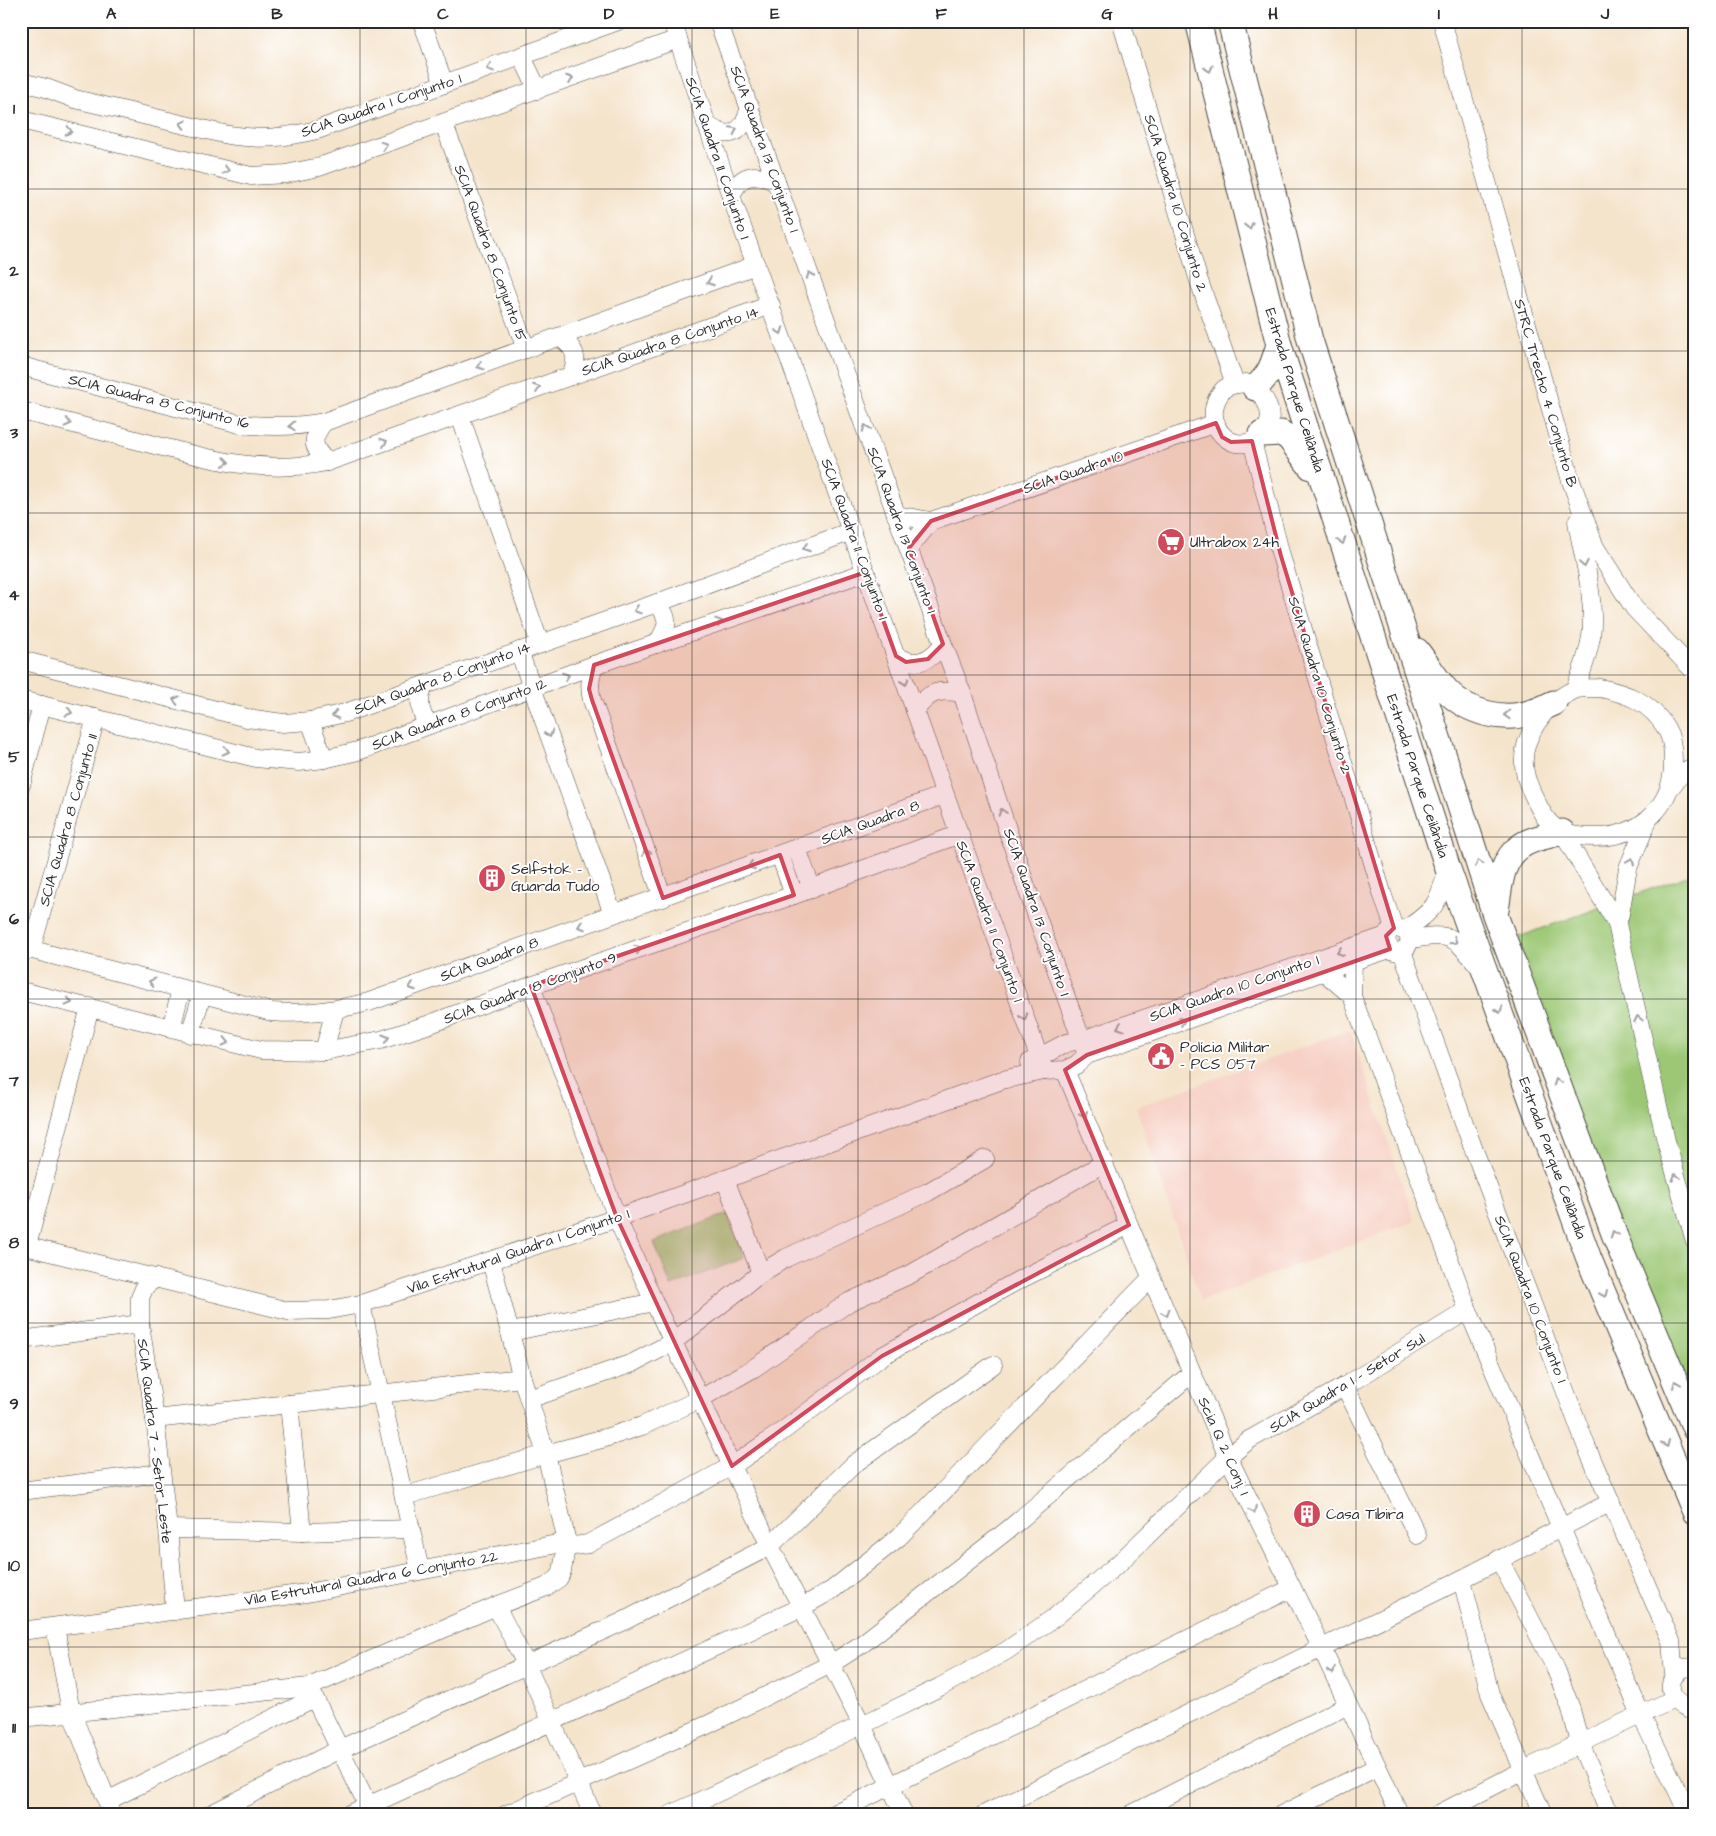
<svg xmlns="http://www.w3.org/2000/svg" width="1716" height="1836" viewBox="0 0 1716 1836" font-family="'Architects Daughter',sans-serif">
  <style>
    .built { fill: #f7d1c6 }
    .green { fill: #9dc774; stroke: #647950 }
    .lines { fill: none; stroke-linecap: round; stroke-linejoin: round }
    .minor-casing { stroke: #494743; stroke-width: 19 }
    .highway-casing { stroke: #494743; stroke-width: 27 }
    .minor { stroke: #fff; stroke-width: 18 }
    .highway { stroke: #fff; stroke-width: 25 }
    .oneway { stroke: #a0a0a0 }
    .marked { fill: #d1495b; fill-opacity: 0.2; stroke: #d1495b; stroke-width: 4; stroke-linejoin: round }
    .grid { fill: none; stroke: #2b2b2b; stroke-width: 1; stroke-opacity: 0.55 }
    .labels { text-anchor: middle; stroke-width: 4; stroke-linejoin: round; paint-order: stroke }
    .street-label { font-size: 15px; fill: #2b2b2b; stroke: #fff }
    .poi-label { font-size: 15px; fill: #2b2b2b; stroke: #fff; text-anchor: start }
    .neatline { fill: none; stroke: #2b2b2b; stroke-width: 2 }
    .grid-label { font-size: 16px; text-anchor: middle; font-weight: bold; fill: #2b2b2b }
  </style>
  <rect width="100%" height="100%" fill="#fff"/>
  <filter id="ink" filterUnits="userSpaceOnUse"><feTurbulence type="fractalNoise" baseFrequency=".02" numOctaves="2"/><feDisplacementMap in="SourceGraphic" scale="10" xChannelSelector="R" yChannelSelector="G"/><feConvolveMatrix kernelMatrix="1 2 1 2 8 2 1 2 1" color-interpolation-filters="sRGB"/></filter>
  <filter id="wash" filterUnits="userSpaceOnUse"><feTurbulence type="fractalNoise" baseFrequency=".0096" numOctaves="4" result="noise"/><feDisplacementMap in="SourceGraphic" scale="20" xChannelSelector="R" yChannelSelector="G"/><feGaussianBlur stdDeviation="1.12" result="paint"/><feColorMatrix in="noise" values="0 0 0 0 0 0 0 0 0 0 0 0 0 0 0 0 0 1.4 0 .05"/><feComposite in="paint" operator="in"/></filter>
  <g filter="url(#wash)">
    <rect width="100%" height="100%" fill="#f5e4cc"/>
    <path class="built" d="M 1350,1030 L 1415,1221 L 1201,1301 L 1136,1107 Z"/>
    <g class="green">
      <path d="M 1695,873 L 1695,1431 L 1491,947 Z"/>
      <path d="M 727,1214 L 744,1258 L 671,1286 L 654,1242 Z"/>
    </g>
  </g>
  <g filter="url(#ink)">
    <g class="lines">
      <g class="minor-casing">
        <g id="minor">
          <path d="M 422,21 L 444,84"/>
          <path d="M 672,21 L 731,196 L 1044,1071"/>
          <path d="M 718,21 L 943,644 L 962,693 L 1026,886 L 1087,1055"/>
          <path d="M 1121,21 L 1199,281 L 1235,384"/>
          <path d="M 1442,21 L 1571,481 L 1595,547 L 1634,608 L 1695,672"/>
          <path d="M 522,57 L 538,90"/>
          <path d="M 21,82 L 46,88 L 75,99 L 228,135 C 264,140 282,138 317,130 L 618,21"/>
          <path d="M 21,120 L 251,176 L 286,174 L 319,167 L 678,39"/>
          <path d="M 444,124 L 526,349"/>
          <path d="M 706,124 C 730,142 744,133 750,106"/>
          <path d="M 731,196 C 741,173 755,172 776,182"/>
          <path d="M 559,337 C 576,348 579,357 571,376"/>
          <path d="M 21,366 L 240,424 C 268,427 296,427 324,422 L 756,265"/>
          <path d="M 1246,383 C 1264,392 1279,415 1263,433 C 1238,460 1203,430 1217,399 C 1220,394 1222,389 1227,387 C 1233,384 1239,384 1246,383 Z"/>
          <path d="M 21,411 C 63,421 105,432 147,443 C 210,459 262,475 327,462 L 771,305"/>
          <path d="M 460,416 L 540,644"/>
          <path d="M 324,422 C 310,440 312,447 327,462"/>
          <path d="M 1252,441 L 1281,556 L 1383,896 L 1394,928"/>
          <path d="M 896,515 L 931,521 L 1216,423"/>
          <path d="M 909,548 L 931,521"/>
          <path d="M 657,644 C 668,627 671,619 657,603"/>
          <path d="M 519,651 L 613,914"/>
          <path d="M 896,656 C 915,667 930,662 943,644"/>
          <path d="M 21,660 L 247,718 L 283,723 L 310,721 L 345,713 L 657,603 L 852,531"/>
          <path d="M 594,665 C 590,678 589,687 592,700 L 663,898"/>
          <path d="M 424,685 C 418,700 419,711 428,725"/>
          <path d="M 1600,688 C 1629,694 1650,702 1666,728 C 1672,738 1673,751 1673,761 C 1674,806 1640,837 1596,837 C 1587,837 1571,836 1562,832 C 1550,827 1541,812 1536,801 C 1532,792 1526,782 1525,772 C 1518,740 1545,703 1574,690 C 1581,687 1593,689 1600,688 Z"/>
          <path d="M 1575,689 C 1582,672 1588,655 1591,637 C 1596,599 1583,558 1577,521"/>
          <path d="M 21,700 L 256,758 L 299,762 L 324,759 L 358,751 L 594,665 L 866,572"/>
          <path d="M 915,711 C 929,691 939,689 962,693"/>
          <path d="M 310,721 L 324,759"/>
          <path d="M 21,785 L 42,705"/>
          <path d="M 1670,788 L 1683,772 L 1695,766"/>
          <path d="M 1648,820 L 1628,868 L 1620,914 L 1617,924 L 1666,1141 L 1695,1241"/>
          <path d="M 1562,832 L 1617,924"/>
          <path d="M 797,849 L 812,889"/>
          <path d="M 780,855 L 794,895"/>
          <path d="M 1405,930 C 1437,908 1437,905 1448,869"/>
          <path d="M 1410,939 C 1453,933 1451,934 1479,966"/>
          <path d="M 21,947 L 272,1012 C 306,1015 336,1010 369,1002 L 944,795"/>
          <path d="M 31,950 L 96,718"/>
          <path d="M 1402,951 L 1471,1142 L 1587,1448 L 1671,1641 L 1674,1676"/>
          <path d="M 1353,961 L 1352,996 L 1468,1310 L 1641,1715 L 1689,1815"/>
          <path d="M 1323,971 L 1352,996"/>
          <path d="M 531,986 L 617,1218 L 654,1302 L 770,1546 L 862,1725 L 904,1815"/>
          <path d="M 21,991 L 261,1050 L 324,1051 L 381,1040 L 430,1024 L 531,986 L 794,895 L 960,834"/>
          <path d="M 171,1029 L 181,989"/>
          <path d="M 190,1034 L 202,995"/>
          <path d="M 324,1051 L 335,1010"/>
          <path d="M 1030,1062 L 1066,1043 L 1082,1040 L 1386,936"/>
          <path d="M 1065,1070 L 1129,1225 L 1228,1457 L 1321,1647 L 1400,1815"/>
          <path d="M 725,1179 L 761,1273"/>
          <path d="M 21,1245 L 288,1311 L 329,1310 L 361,1304 L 617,1218 L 1002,1080 L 1044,1071 L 1065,1070 L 1076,1065 L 1087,1055 L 1353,961 L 1390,949 C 1400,955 1408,950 1410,939 L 1405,930 L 1394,928 L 1388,932 L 1386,940 L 1390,949"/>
          <path d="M 27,1246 L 90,1007"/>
          <path d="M 156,1278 L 145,1286 L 140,1298 L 140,1324 L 155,1419 L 168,1529 L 175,1611"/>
          <path d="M 361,1304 L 420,1570"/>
          <path d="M 511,1332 L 654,1302"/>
          <path d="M 21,1340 L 140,1324"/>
          <path d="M 1345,1386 L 1417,1535"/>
          <path d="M 529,1399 L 633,1363 L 673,1342 L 761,1273 L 786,1258 L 928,1192 L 985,1159"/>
          <path d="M 289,1404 L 302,1532"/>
          <path d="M 155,1419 L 522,1378"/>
          <path d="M 21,1491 L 160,1473"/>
          <path d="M 405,1496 L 546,1454 L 605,1438 L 642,1426 L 700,1399 L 754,1368 L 849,1302 L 911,1274 L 1104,1163"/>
          <path d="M 168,1529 L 302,1532 L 411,1529"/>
          <path d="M 567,1542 L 574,1546 L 588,1544 L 732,1466 L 780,1433 L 882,1356 L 1017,1281 L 1129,1225"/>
          <path d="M 1499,1559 L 1555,1667 L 1570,1706 L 1580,1743 L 1610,1815"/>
          <path d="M 1462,1579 L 1490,1694 L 1543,1815"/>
          <path d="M 496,1606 L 526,1664 L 593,1815"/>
          <path d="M 55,1627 L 71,1712 L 113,1815"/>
          <path d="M 21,1631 L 307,1593 L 567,1542"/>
          <path d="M 1695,1667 L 1682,1668 C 1679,1671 1675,1674 1673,1678 C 1665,1694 1680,1709 1695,1711"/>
          <path d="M 309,1687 L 372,1814"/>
          <path d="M 21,1718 L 309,1687 L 496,1606 L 546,1587 L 559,1578 L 562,1571 L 567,1542 L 546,1454 L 522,1378 L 491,1261"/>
          <path d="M 107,1801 L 314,1698"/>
          <path d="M 209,1815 L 340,1749 L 622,1622 L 770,1546 L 854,1464 L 993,1365"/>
          <path d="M 348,1815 L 802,1607 L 832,1590 L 899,1537 L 1151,1278"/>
          <path d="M 505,1815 L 707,1725 L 831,1664 L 862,1644 L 1009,1529 L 1192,1373"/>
          <path d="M 670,1815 L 862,1725 L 940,1687 L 1006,1651 L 1055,1617 L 1119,1563 L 1228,1457 L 1249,1440 L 1345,1386 L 1468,1310"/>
          <path d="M 831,1815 L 1292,1588"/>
          <path d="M 983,1815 L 1462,1579 L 1611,1502"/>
          <path d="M 1130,1815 L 1348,1705"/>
          <path d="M 1281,1815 L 1377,1767"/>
          <path d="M 1437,1815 L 1524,1770 L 1674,1699"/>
        </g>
      </g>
      <g class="highway-casing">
        <g id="highway">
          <path d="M 1198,21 L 1279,345 L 1448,869 L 1589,1259 L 1695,1512"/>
          <path d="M 1230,21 L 1310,340 L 1495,915 L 1616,1239 L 1695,1429"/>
          <path d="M 1255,388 C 1272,372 1272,366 1279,345"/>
          <path d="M 1262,434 L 1281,433 L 1289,438 L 1311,467"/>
          <path d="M 1417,651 C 1427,664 1436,679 1447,691 C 1468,713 1504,722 1532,712 C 1540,710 1547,706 1554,703"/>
          <path d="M 1496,910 C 1500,887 1500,860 1521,846 C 1532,838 1549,836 1562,832"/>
        </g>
      </g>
      <use href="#minor" class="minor"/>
      <use href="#highway" class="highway"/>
    </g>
    <defs><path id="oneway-chevron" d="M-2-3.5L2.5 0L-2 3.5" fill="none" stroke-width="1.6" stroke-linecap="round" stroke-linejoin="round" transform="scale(1.25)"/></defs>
    <g class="oneway">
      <use href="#oneway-chevron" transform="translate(490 68) rotate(161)"/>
      <use href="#oneway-chevron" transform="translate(1209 69) rotate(76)"/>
      <use href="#oneway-chevron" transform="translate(570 79) rotate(-20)"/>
      <use href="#oneway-chevron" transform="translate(183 124) rotate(-167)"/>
      <use href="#oneway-chevron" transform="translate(734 130) rotate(-26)"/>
      <use href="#oneway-chevron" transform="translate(69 131) rotate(14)"/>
      <use href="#oneway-chevron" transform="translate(384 145) rotate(-19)"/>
      <use href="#oneway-chevron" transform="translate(226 170) rotate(14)"/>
      <use href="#oneway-chevron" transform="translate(1249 226) rotate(76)"/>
      <use href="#oneway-chevron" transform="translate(810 275) rotate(-110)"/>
      <use href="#oneway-chevron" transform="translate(710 282) rotate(160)"/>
      <use href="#oneway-chevron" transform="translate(780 331) rotate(70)"/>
      <use href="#oneway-chevron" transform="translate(480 366) rotate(160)"/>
      <use href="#oneway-chevron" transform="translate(537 388) rotate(-20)"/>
      <use href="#oneway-chevron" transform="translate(68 423) rotate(14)"/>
      <use href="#oneway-chevron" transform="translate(292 426) rotate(178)"/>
      <use href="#oneway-chevron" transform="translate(866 428) rotate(-110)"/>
      <use href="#oneway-chevron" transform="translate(384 442) rotate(-19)"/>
      <use href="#oneway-chevron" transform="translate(226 462) rotate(9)"/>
      <use href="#oneway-chevron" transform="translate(1342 541) rotate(72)"/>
      <use href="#oneway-chevron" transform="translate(806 548) rotate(160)"/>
      <use href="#oneway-chevron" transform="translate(1584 564) rotate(79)"/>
      <use href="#oneway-chevron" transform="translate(637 610) rotate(161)"/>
      <use href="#oneway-chevron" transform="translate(719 622) rotate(-19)"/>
      <use href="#oneway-chevron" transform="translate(566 676) rotate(-21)"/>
      <use href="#oneway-chevron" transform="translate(905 682) rotate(71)"/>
      <use href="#oneway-chevron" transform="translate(176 700) rotate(-166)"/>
      <use href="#oneway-chevron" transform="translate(69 712) rotate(14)"/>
      <use href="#oneway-chevron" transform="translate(335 715) rotate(167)"/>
      <use href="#oneway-chevron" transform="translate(1507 715) rotate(178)"/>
      <use href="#oneway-chevron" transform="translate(549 734) rotate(70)"/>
      <use href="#oneway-chevron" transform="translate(226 751) rotate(14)"/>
      <use href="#oneway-chevron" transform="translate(1002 812) rotate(-108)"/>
      <use href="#oneway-chevron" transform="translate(646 852) rotate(-110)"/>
      <use href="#oneway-chevron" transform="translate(1631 861) rotate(-68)"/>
      <use href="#oneway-chevron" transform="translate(1479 863) rotate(-108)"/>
      <use href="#oneway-chevron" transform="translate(751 866) rotate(160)"/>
      <use href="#oneway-chevron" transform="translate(581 926) rotate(160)"/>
      <use href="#oneway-chevron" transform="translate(1454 941) rotate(33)"/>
      <use href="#oneway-chevron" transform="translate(638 949) rotate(-19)"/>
      <use href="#oneway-chevron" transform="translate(1340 952) rotate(161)"/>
      <use href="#oneway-chevron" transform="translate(152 982) rotate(-165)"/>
      <use href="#oneway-chevron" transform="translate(412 987) rotate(160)"/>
      <use href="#oneway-chevron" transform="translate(69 1002) rotate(14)"/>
      <use href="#oneway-chevron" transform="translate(1499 1010) rotate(70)"/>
      <use href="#oneway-chevron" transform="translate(1024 1017) rotate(70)"/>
      <use href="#oneway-chevron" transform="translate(1638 1019) rotate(-103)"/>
      <use href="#oneway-chevron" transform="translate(1182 1021) rotate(-19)"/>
      <use href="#oneway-chevron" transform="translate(1120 1027) rotate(161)"/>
      <use href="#oneway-chevron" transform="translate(386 1038) rotate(-17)"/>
      <use href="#oneway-chevron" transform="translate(226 1042) rotate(13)"/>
      <use href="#oneway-chevron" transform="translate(1557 1082) rotate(-110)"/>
      <use href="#oneway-chevron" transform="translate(1084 1115) rotate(67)"/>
      <use href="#oneway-chevron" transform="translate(1676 1177) rotate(-106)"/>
      <use href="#oneway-chevron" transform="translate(1614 1234) rotate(-111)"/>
      <use href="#oneway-chevron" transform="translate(1604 1294) rotate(67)"/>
      <use href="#oneway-chevron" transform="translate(1166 1313) rotate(67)"/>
      <use href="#oneway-chevron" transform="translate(1676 1384) rotate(-113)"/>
      <use href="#oneway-chevron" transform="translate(1666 1444) rotate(67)"/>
      <use href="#oneway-chevron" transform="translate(1253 1510) rotate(64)"/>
      <use href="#oneway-chevron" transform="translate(1332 1671) rotate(65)"/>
    </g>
  </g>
  <path class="marked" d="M 1216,423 L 1222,437 L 1231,442 L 1252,441 L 1281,556 L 1394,928 L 1386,936 L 1390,949 L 1087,1055 L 1065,1070 L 1129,1225 L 882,1356 L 732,1466 L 617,1218 L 531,986 L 794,895 L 780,855 L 663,898 L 592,700 L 589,689 L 594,665 L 866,572 L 896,656 L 906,662 L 928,659 L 943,644 L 909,548 L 931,521 Z"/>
  <path class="grid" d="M 194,21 L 194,1815M 360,21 L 360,1815M 526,21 L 526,1815M 692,21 L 692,1815M 858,21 L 858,1815M 1024,21 L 1024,1815M 1190,21 L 1190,1815M 1356,21 L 1356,1815M 1522,21 L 1522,1815M 21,189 L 1695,189M 21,351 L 1695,351M 21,513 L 1695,513M 21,675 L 1695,675M 21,837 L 1695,837M 21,999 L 1695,999M 21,1161 L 1695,1161M 21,1323 L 1695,1323M 21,1485 L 1695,1485M 21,1647 L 1695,1647"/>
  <defs>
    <g id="supermarket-disc" transform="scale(1.4375)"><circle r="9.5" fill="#d1495b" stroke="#fff"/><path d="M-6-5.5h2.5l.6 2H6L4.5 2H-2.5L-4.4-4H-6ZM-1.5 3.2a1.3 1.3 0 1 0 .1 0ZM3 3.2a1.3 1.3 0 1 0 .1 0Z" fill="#fff"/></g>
    <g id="building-disc" transform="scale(1.4375)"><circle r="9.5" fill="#d1495b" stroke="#fff"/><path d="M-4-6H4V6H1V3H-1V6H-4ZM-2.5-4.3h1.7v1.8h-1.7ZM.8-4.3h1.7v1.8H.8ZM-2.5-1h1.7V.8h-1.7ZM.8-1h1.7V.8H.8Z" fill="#fff"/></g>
    <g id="civic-disc" transform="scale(1.4375)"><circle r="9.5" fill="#d1495b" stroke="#fff"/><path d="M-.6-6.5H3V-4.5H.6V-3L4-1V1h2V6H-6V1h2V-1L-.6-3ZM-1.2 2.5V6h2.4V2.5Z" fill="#fff"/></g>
  </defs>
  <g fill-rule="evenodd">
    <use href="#supermarket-disc" x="1171" y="542"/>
    <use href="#building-disc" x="492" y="878"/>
    <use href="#civic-disc" x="1161" y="1056"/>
    <use href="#building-disc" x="1307" y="1514"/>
  </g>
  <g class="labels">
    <g class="street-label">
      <text transform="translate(381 105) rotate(-19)" y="5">SCIA Quadra 1 Conjunto 1</text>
      <text transform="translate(765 149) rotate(70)" y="5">SCIA Quadra 13 Conjunto 1</text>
      <text transform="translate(718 158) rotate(71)" y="5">SCIA Quadra 11 Conjunto 1</text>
      <text transform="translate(1176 203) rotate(73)" y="5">SCIA Quadra 10 Conjunto 2</text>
      <text transform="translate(491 253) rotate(70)" y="5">SCIA Quadra 8 Conjunto 15</text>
      <text transform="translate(670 341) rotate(-19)" y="5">SCIA Quadra 8 Conjunto 14</text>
      <text transform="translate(1295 390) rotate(73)" y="5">Estrada Parque Ceilândia</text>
      <text transform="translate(1546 393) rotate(74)" y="5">STRC Trecho 4 Conjunto B</text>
      <text transform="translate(159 401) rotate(14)" y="5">SCIA Quadra 8 Conjunto 16</text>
      <text transform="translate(1073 472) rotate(-19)" y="5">SCIA Quadra 10</text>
      <text transform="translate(902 530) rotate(70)" y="5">SCIA Quadra 13 Conjunto 1</text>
      <text transform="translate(855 539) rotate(70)" y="5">SCIA Quadra 11 Conjunto 1</text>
      <text transform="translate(442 678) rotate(-20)" y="5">SCIA Quadra 8 Conjunto 14</text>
      <text transform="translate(1320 685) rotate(73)" y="5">SCIA Quadra 10 Conjunto 2</text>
      <text transform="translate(459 714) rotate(-20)" y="5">SCIA Quadra 8 Conjunto 12</text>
      <text transform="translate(1418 776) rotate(72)" y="5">Estrada Parque Ceilândia</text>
      <text transform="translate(68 820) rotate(-74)" y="5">SCIA Quadra 8 Conjunto 11</text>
      <text transform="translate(870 822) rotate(-20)" y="5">SCIA Quadra 8</text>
      <text transform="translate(1037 912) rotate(71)" y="5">SCIA Quadra 13 Conjunto 1</text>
      <text transform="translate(990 921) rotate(70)" y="5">SCIA Quadra 11 Conjunto 1</text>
      <text transform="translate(489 959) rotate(-20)" y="5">SCIA Quadra 8</text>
      <text transform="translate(530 988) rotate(-20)" y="5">SCIA Quadra 8 Conjunto 9</text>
      <text transform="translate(1234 988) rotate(-19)" y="5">SCIA Quadra 10 Conjunto 1</text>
      <text transform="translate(1553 1158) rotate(70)" y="5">Estrada Parque Ceilândia</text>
      <text transform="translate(518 1251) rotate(-19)" y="5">Vila Estrutural Quadra 1 Conjunto 1</text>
      <text transform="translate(1531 1299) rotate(69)" y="5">SCIA Quadra 10 Conjunto 1</text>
      <text transform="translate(1347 1383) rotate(-31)" y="5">SCIA Quadra 1 - Setor Sul</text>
      <text transform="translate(155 1441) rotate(83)" y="5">SCIA Quadra 7 - Setor Leste</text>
      <text transform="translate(1224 1446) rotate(66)" y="5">Scia Q 2 Conj. 1</text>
      <text transform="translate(371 1578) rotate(-10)" y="5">Vila Estrutural Quadra 6 Conjunto 22</text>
    </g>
    <g class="poi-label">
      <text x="1190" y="547">Ultrabox 24h</text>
      <text x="511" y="874">Selfstok -<tspan x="511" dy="17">Guarda Tudo</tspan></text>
      <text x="1180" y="1052">Polícia Militar<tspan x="1180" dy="17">- PCS 057</tspan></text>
      <text x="1326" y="1519">Casa Tibira</text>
    </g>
  </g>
  <rect width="1716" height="1836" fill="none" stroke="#fff" stroke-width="55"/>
  <rect x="28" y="28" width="1660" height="1780" class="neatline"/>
  <g class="grid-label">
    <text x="111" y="19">A</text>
    <text x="277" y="19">B</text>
    <text x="443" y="19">C</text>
    <text x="609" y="19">D</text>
    <text x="775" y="19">E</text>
    <text x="941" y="19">F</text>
    <text x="1107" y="19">G</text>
    <text x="1273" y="19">H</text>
    <text x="1439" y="19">I</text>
    <text x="1605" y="19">J</text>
    <text x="14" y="114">1</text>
    <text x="14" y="276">2</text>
    <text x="14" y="438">3</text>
    <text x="14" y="600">4</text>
    <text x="14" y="762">5</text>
    <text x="14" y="924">6</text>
    <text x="14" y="1086">7</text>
    <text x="14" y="1248">8</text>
    <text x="14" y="1409">9</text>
    <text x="14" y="1571">10</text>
    <text x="14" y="1733">11</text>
  </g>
</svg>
